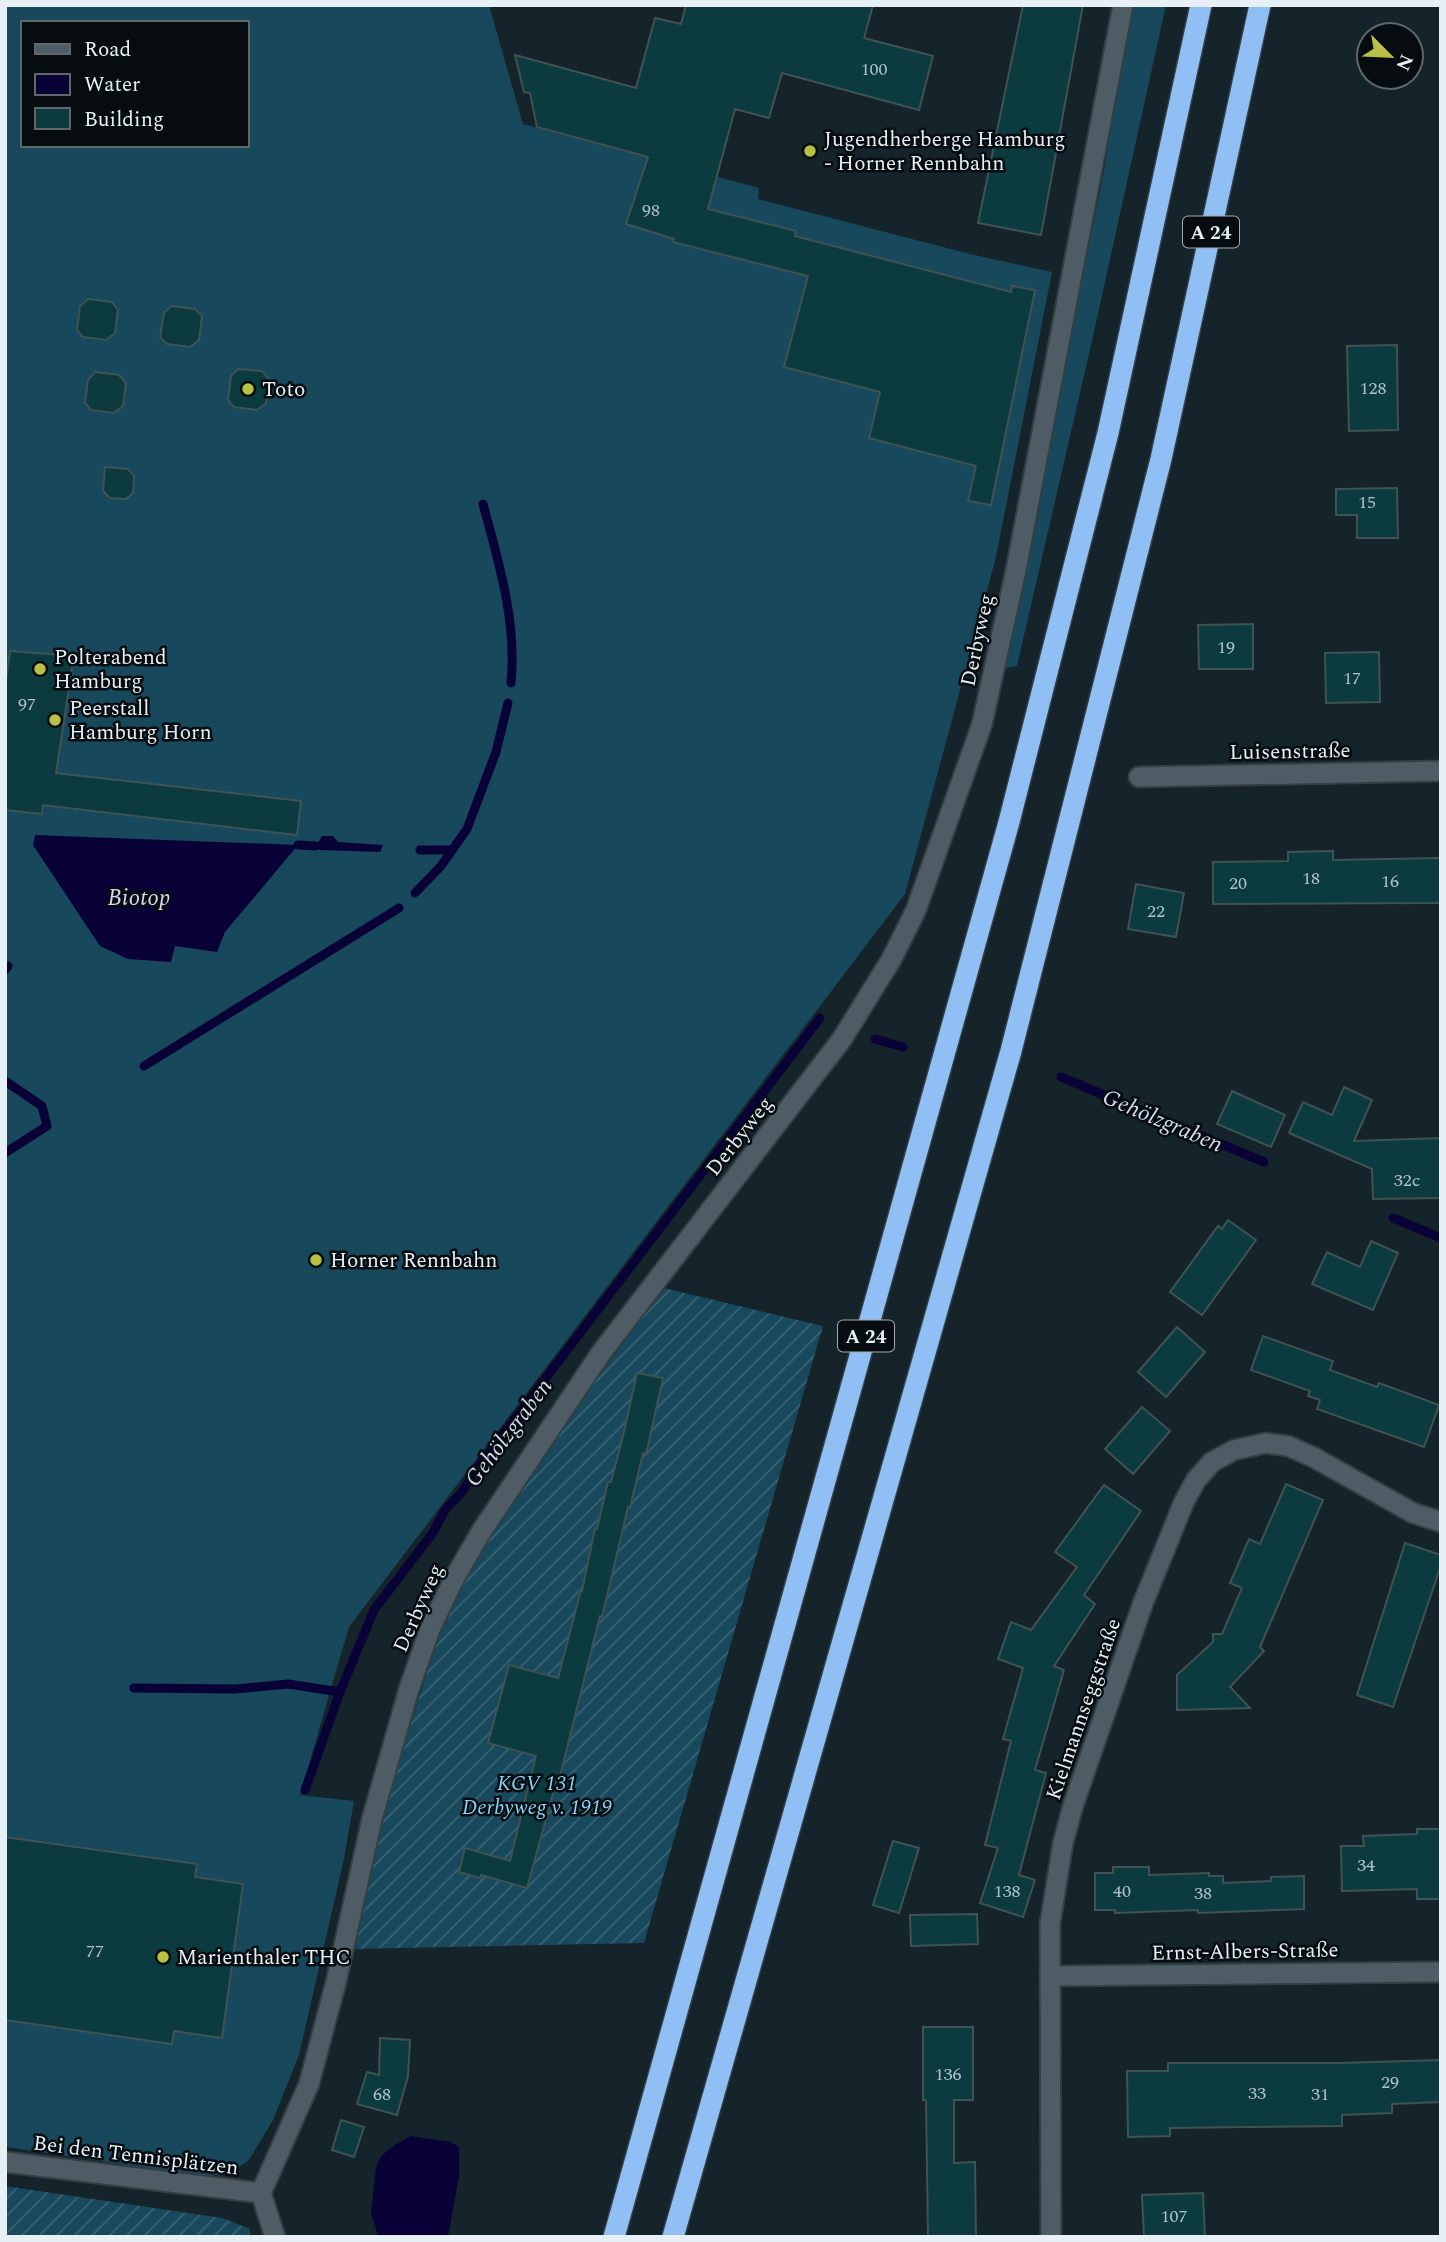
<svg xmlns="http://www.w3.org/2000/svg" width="1446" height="2242" viewBox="0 0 1446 2242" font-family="Spectral,serif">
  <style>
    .grass { fill: #18485c; fill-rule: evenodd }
    .garden { fill: url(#garden-furrows) }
    .water { fill: #080237 }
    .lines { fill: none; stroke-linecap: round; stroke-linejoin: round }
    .stream { stroke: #080237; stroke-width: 9 }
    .building { fill: #0b3a3f; stroke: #3f5254; stroke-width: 2 }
    .minor-casing { stroke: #343f44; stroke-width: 23 }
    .motorway-casing { stroke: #343f44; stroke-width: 24 }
    .minor { stroke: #4e5d65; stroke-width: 19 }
    .motorway { stroke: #8fbff5; stroke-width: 21 }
    .poi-dot { fill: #b9c046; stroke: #060c0f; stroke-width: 2.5 }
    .labels { text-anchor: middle; stroke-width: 5; stroke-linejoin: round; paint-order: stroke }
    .number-label { font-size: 18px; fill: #b0c2c8 }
    .shield { fill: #060c0f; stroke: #a4acb0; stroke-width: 2 }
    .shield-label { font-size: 19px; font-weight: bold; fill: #e7f0f5 }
    .poi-label { font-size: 21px; fill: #e7f0f5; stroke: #060c0f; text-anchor: start }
    .street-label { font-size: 21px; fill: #e7f0f5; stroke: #060c0f }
    .park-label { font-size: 21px; font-style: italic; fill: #87d4f8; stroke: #060c0f }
    .water-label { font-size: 23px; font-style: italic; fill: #d4d9ef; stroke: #060c0f }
  </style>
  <defs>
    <pattern id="garden-furrows" width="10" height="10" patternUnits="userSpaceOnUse" patternTransform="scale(1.75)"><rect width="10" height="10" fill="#18485c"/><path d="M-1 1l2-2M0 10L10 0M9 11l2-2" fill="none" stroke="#3a6374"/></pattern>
  </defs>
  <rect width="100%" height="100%" fill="#15232a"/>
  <g class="grass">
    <path d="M 5,5 L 489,5 L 523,124 L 759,188 L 758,199 L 970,254 L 1052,272 L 996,557 L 905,894 L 349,1627 L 300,1795 L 354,1801 L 344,1859 L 299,2055 L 273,2120 L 249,2160 L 227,2175 L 204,2176 L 5,2147 ZM 23,23 L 247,23 L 247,145 L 23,145 Z"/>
    <path d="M 1129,5 L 1166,5 L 1092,341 L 1017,666 L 1004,668 L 1104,171 Z"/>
  </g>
  <g class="garden">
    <path d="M 664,1288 L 823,1326 L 644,1943 L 353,1949 L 379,1824 L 439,1634 L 475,1559 L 566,1420 Z"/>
    <path d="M 5,2186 L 222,2218 L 250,2229 L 250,2237 L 5,2237 Z"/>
  </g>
  <g class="water">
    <path d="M 35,835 L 298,845 L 225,932 L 217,952 L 175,946 L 171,962 L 128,959 L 100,946 L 33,845 Z"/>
    <path d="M 322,836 L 333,836 L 338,842 L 383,845 L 380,852 L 320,850 L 316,846 Z"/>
    <path d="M 411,2136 L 450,2142 L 459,2147 L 459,2176 L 448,2237 L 378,2237 L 371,2212 L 376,2167 L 381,2156 L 396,2144 Z"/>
  </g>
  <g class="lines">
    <g class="stream">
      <path d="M 483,504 C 499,563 517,622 511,683"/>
      <path d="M 298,845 L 316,846"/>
      <path d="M 420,850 L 452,850"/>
      <path d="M 415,893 L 441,866 L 467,829 L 496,752 L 508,703"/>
      <path d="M 5,970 L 8,966"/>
      <path d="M 875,1039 L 903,1047"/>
      <path d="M 144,1066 L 399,908"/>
      <path d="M 1061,1077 L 1264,1162"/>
      <path d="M 5,1081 L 42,1106 L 47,1126 L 5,1153"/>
      <path d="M 1393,1218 L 1441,1238"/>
      <path d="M 134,1688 L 235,1689 L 288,1684 L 340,1692 L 374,1610 L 432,1534 L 445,1510 L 462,1492 L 478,1467 L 820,1018"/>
      <path d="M 305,1790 L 340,1692"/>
    </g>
  </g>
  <g class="building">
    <path d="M 686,5 L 873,5 L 864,38 L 933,56 L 919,110 L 782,73 L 769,118 L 735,109 L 708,209 L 796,231 L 795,236 L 810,240 L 1011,292 L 1012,286 L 1035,290 L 991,505 L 968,501 L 976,466 L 869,438 L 880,392 L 784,367 L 808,276 L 673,242 L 674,239 L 626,224 L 648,157 L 537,127 L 530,93 L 524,92 L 515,55 L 636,88 L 655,18 L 681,24 Z"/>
    <path d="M 1023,5 L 1083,5 L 1041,235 L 978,223 Z"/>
    <path d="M 88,299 L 112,302 L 118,310 L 115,333 L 106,340 L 83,337 L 77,330 L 80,306 Z"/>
    <path d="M 171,306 L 195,309 L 202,316 L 199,340 L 190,347 L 167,344 L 160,337 L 164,313 Z"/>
    <path d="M 1397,345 L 1398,430 L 1349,431 L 1347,346 Z"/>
    <path d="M 238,369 L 262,371 L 269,379 L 266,403 L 257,410 L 234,407 L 228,400 L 231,376 Z"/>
    <path d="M 95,372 L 119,375 L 126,383 L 123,406 L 114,413 L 91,410 L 85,403 L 88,380 Z"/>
    <path d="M 105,467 L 128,469 L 134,476 L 133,493 L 126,499 L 110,498 L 103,491 Z"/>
    <path d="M 1397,488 L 1398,538 L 1357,538 L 1357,515 L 1336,515 L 1336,489 Z"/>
    <path d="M 1253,624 L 1253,669 L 1199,669 L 1198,625 Z"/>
    <path d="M 10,651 L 74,656 L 56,773 L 301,801 L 297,835 L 43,805 L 42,814 L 5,810 L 5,688 Z"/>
    <path d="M 1379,652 L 1380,702 L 1326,703 L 1325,653 Z"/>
    <path d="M 1333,851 L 1333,860 L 1441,858 L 1441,903 L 1213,904 L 1213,862 L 1288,861 L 1288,852 Z"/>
    <path d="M 1136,884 L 1184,893 L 1176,937 L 1128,929 Z"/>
    <path d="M 1344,1087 L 1372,1100 L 1354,1141 L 1441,1138 L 1441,1198 L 1373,1199 L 1372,1169 L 1289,1133 L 1303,1102 L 1332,1115 Z"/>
    <path d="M 1232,1091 L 1285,1115 L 1271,1147 L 1217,1124 Z"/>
    <path d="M 1228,1220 L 1256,1240 L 1202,1315 L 1170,1292 L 1218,1226 L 1222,1229 Z"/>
    <path d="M 1371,1241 L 1398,1253 L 1373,1310 L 1312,1284 L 1327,1252 L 1360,1267 Z"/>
    <path d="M 1177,1327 L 1205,1352 L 1166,1397 L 1138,1372 Z"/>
    <path d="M 1263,1336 L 1333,1361 L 1330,1370 L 1377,1387 L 1379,1383 L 1439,1405 L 1424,1447 L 1317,1409 L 1320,1400 L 1308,1396 L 1310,1391 L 1251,1370 Z"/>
    <path d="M 637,1373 L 663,1378 L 646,1454 L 643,1453 L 630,1508 L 628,1507 L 602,1617 L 600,1616 L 559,1780 L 557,1779 L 527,1888 L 481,1875 L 480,1878 L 459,1872 L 465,1848 L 510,1861 L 536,1756 L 488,1743 L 509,1665 L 558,1678 L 581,1590 L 582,1591 L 595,1528 L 597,1529 L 608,1482 L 611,1482 L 625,1428 Z"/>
    <path d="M 1142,1407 L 1170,1431 L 1133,1474 L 1105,1449 Z"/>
    <path d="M 1286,1484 L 1323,1500 L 1260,1647 L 1264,1651 L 1230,1687 L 1250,1708 L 1177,1710 L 1177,1675 L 1213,1642 L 1213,1634 L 1222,1634 L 1242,1588 L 1230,1583 L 1249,1539 L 1260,1544 Z"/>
    <path d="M 1104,1485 L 1141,1511 L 1084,1595 L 1095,1604 L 1054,1666 L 1064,1670 L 1035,1770 L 1046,1773 L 1019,1875 L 1035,1880 L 1023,1917 L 980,1903 L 998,1848 L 985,1845 L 1011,1741 L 1003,1739 L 1023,1668 L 998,1659 L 1011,1622 L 1031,1630 L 1077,1567 L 1055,1552 Z"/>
    <path d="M 1405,1543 L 1441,1555 L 1441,1565 L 1393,1707 L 1357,1695 Z"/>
    <path d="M 1417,1829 L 1441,1829 L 1441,1899 L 1417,1899 L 1417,1889 L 1342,1891 L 1341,1846 L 1364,1846 L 1363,1836 L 1417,1834 Z"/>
    <path d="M 5,1837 L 197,1864 L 195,1877 L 243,1884 L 222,2038 L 174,2031 L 172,2044 L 5,2020 Z"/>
    <path d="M 893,1841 L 919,1848 L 899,1913 L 873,1905 Z"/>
    <path d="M 1113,1867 L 1149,1867 L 1149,1875 L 1209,1873 L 1209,1876 L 1223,1876 L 1223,1883 L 1271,1881 L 1271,1877 L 1304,1876 L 1304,1909 L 1198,1913 L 1198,1910 L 1115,1913 L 1115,1910 L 1095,1910 L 1095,1873 L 1113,1873 Z"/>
    <path d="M 977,1914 L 978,1944 L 911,1946 L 910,1915 Z"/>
    <path d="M 923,2027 L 973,2027 L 973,2100 L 954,2100 L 954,2163 L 975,2162 L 976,2237 L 928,2237 L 926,2100 L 923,2100 Z"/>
    <path d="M 380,2038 L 410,2040 L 408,2076 L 397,2115 L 357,2104 L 367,2072 L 379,2075 Z"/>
    <path d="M 1441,2060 L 1441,2102 L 1392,2104 L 1392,2113 L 1342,2115 L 1342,2126 L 1170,2128 L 1170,2136 L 1128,2137 L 1127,2071 L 1168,2071 L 1168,2063 L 1341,2063 Z"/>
    <path d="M 341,2120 L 364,2127 L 354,2157 L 332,2150 Z"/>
    <path d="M 1203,2193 L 1205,2237 L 1144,2237 L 1142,2195 Z"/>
  </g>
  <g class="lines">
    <g class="minor-casing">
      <g id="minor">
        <path d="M 1139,777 L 1441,771"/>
        <path d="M 1050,1976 L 1441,1972"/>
        <path d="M 5,2162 L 261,2193"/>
        <path d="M 275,2237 L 261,2193 L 309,2084 L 336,1982 L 372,1819 L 409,1689 L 430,1629 L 455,1577 L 481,1532 L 601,1353 L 842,1039 L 891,960 L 916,910 L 982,724 L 1016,570 L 1123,5"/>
        <path d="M 1051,2237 L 1050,1923 L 1063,1843 L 1073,1806 L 1143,1603 L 1184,1502 L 1196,1480 L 1212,1462 L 1234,1450 L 1266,1443 L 1288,1446 L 1313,1457 L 1413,1513 L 1441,1522"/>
      </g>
    </g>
    <g class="motorway-casing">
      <g id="motorway">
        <path d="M 614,2237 L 1009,822 L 1108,433 L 1201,5"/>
        <path d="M 673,2237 L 1011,1051 L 1161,459 L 1260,5"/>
      </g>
    </g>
    <use href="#minor" class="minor"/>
    <use href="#motorway" class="motorway"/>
  </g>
  <g class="poi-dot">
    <circle cx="810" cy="151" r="7"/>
    <circle cx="248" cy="389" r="7"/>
    <circle cx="40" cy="669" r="7"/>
    <circle cx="55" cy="720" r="7"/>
    <circle cx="316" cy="1260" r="7"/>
    <circle cx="163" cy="1957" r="7"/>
  </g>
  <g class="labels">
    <g class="number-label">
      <text x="874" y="75">100</text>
      <text x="651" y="216">98</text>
      <text x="1373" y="394">128</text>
      <text x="1367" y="508">15</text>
      <text x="1226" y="653">19</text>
      <text x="1352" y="684">17</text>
      <text x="27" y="710">97</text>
      <text x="1311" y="884">18</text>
      <text x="1390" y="887">16</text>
      <text x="1238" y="889">20</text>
      <text x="1156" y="917">22</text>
      <text x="1407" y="1186">32c</text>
      <text x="1366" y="1871">34</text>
      <text x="1007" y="1897">138</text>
      <text x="1122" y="1897">40</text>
      <text x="1203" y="1899">38</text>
      <text x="95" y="1957">77</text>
      <text x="948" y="2080">136</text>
      <text x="1390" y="2088">29</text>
      <text x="1257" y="2099">33</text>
      <text x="382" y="2100">68</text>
      <text x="1320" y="2100">31</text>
      <text x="1174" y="2222">107</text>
    </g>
    <g class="shield">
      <rect x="1183" y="216.5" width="56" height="31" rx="5"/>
      <rect x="838" y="1320.5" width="56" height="31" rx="5"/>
    </g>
    <g class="shield-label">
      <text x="1211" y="239">A 24</text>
      <text x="866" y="1343">A 24</text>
    </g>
    <g class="poi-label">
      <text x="824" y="146">Jugendherberge Hamburg<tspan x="824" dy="24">- Horner Rennbahn</tspan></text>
      <text x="262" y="396">Toto</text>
      <text x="54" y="664">Polterabend<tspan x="54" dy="24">Hamburg</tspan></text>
      <text x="69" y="715">Peerstall<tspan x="69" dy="24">Hamburg Horn</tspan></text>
      <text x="330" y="1267">Horner Rennbahn</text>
      <text x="177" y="1964">Marienthaler THC</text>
    </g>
    <g class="street-label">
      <text transform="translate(977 640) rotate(-78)" y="7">Derbyweg</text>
      <text transform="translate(1290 751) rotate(-1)" y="7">Luisenstraße</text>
      <text transform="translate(739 1136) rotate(-52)" y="7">Derbyweg</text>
      <text transform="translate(418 1608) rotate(-66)" y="7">Derbyweg</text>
      <text transform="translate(1083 1709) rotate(-71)" y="7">Kielmannseggstraße</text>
      <text transform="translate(1245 1951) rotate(-1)" y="7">Ernst-Albers-Straße</text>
      <text transform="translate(136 2155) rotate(7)" y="7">Bei den Tennisplätzen</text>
    </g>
    <g class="park-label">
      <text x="537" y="1790">KGV 131<tspan x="537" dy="24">Derbyweg v. 1919</tspan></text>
    </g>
    <g class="water-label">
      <text x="139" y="905">Biotop</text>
      <text transform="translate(1163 1120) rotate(23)" y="8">Gehölzgraben</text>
      <text transform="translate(508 1432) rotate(-53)" y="8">Gehölzgraben</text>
    </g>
  </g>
  <rect width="1446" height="2242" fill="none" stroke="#e7f0f5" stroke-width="14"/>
  <rect x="21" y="21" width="228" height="126" fill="#060c0f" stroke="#60676b" stroke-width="2"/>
  <rect x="35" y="44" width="35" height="10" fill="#4e5d65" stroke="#60676b" stroke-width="2"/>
  <text x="84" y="56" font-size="21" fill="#e7f0f5">Road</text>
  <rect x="35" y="74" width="35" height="21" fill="#080237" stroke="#60676b" stroke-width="2"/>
  <text x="84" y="91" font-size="21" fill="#e7f0f5">Water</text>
  <rect x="35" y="108" width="35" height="21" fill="#0b3a3f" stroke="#60676b" stroke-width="2"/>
  <text x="84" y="126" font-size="21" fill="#e7f0f5">Building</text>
  <g transform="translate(1390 56) rotate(114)"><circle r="33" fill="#060c0f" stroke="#60676b" stroke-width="2"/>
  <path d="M0-5L12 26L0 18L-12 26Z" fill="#b9c046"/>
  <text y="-10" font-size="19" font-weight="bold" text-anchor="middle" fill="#e7f0f5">N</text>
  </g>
</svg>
